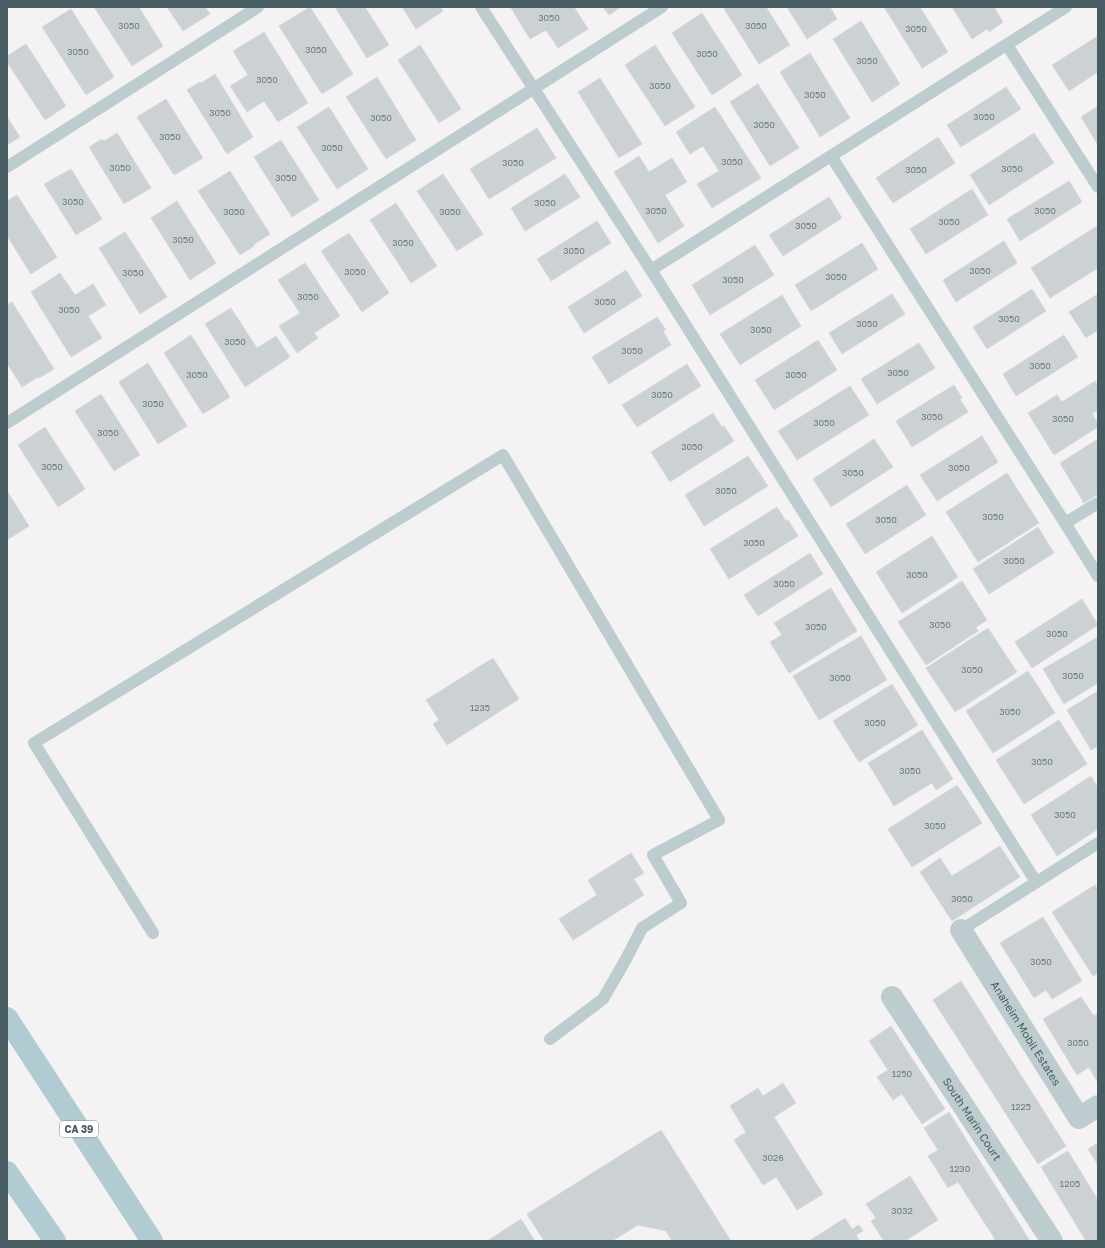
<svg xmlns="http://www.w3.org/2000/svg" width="1105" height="1248" viewBox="0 0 1105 1248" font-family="'Golos Text',sans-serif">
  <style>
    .building { fill: #cbd1d4; stroke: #d5dadd }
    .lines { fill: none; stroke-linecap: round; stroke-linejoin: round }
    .service { stroke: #bccccf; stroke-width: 12 }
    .minor { stroke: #bccccf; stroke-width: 22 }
    .primary { stroke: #b0ccd2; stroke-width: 22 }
    .labels { text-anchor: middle; stroke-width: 3; stroke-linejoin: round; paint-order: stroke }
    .number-label { font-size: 9px; fill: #697a7e }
    .shield { fill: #fff; stroke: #7f8e90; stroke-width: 1 }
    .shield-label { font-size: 10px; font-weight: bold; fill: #485d61 }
    .street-label { font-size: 11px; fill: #485d61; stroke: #fff }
  </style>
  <rect width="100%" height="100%" fill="#f4f2f2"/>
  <g class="building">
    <path d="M 94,7 L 139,7 L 163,46 L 132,66 Z"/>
    <path d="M 167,7 L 205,7 L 210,14 L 183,31 Z"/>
    <path d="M 310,7 L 353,74 L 322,94 L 279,26 Z"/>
    <path d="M 335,7 L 365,7 L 389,45 L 367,58 Z"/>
    <path d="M 402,7 L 440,7 L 443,11 L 416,29 Z"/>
    <path d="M 512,7 L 574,7 L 588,29 L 558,48 L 546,30 L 530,39 L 511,8 Z"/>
    <path d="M 603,7 L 621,7 L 609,15 Z"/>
    <path d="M 723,7 L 766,7 L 790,45 L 759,64 Z"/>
    <path d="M 787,7 L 830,7 L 837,19 L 807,39 Z"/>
    <path d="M 884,7 L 920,7 L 948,52 L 922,68 Z"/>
    <path d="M 952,7 L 994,7 L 1003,22 L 989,32 L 987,29 L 972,39 Z"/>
    <path d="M 71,9 L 114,77 L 86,95 L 42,27 Z"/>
    <path d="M 702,13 L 742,75 L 712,95 L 672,33 Z"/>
    <path d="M 861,21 L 900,84 L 872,102 L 833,39 Z"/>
    <path d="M 264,32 L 308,103 L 278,122 L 264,101 L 247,112 L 230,86 L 248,75 L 233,51 Z"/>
    <path d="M 1098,36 L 1098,72 L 1069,91 L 1052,65 Z"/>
    <path d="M 26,44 L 66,106 L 45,120 L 7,62 L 7,56 Z"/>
    <path d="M 420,45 L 461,109 L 439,123 L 398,60 Z"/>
    <path d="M 655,45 L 695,107 L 665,126 L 625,65 Z"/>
    <path d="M 810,53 L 850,118 L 820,137 L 780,72 Z"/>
    <path d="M 215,74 L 253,137 L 227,154 L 187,90 L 200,82 L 201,83 Z"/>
    <path d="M 377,77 L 416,140 L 386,159 L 346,97 Z"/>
    <path d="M 600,78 L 642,144 L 619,158 L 578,92 Z"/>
    <path d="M 758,84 L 799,148 L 770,166 L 730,102 Z"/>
    <path d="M 1006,87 L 1021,109 L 961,147 L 947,125 Z"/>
    <path d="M 166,99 L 203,158 L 174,175 L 137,117 Z"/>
    <path d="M 1098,106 L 1098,145 L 1081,117 Z"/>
    <path d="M 329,107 L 368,169 L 337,189 L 297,127 Z"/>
    <path d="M 715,107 L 761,178 L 712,208 L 697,184 L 719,171 L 703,146 L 690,154 L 676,132 Z"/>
    <path d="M 7,117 L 20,137 L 7,145 Z"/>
    <path d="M 537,128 L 556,158 L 489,199 L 470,169 Z"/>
    <path d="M 117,133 L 151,188 L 124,204 L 89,147 L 102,139 L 104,141 Z"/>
    <path d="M 1034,133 L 1054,163 L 989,205 L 970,175 Z"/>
    <path d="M 938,137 L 955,163 L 893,203 L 876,178 Z"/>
    <path d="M 281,140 L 319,200 L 292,217 L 254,157 Z"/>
    <path d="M 639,156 L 649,172 L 672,158 L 687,182 L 665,195 L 684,226 L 658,243 L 614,172 Z"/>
    <path d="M 71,169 L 102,219 L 76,235 L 44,184 Z"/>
    <path d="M 230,171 L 270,234 L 253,245 L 254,246 L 240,255 L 198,191 Z"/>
    <path d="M 443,174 L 483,234 L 457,251 L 417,191 Z"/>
    <path d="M 565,174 L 580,197 L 525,231 L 511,208 Z"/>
    <path d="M 1069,181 L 1082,202 L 1020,241 L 1007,219 Z"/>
    <path d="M 972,189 L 988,215 L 926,254 L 910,229 Z"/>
    <path d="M 17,195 L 57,257 L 31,274 L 7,236 L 7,201 Z"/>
    <path d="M 829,197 L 842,218 L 783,256 L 769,235 Z"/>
    <path d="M 177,201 L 216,263 L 190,280 L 151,218 Z"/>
    <path d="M 396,203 L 437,266 L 411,283 L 370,220 Z"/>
    <path d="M 597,221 L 611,243 L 551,281 L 537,259 Z"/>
    <path d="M 1097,226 L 1098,268 L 1050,298 L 1031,268 Z"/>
    <path d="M 125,232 L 167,297 L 140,314 L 99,248 Z"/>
    <path d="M 349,233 L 389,293 L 362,312 L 321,251 Z"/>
    <path d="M 1004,241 L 1017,263 L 956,302 L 943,280 Z"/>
    <path d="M 862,243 L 878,269 L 811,311 L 795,285 Z"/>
    <path d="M 755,245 L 774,275 L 710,315 L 692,285 Z"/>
    <path d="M 305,263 L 340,316 L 314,333 L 318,338 L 297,353 L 279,326 L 300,313 L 278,280 Z"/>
    <path d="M 626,270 L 642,296 L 584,333 L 568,307 Z"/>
    <path d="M 60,273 L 75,295 L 93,284 L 106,305 L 88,316 L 102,338 L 71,357 L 31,292 Z"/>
    <path d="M 1032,289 L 1046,311 L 987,349 L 973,327 Z"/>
    <path d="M 892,294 L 905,314 L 842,354 L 829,333 Z"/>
    <path d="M 1098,294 L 1098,330 L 1086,338 L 1069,312 Z"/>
    <path d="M 782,295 L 801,326 L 740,365 L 720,334 Z"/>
    <path d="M 12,302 L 54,369 L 39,378 L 38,377 L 22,387 L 7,363 L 7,305 Z"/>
    <path d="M 231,308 L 257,348 L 276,336 L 290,357 L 245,387 L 205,324 Z"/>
    <path d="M 657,317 L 666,330 L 663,331 L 671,345 L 609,384 L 592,357 Z"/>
    <path d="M 191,335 L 230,397 L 203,414 L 164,353 Z"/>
    <path d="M 1064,335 L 1078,357 L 1016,396 L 1003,374 Z"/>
    <path d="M 818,340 L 837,370 L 774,410 L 755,380 Z"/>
    <path d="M 919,343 L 935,368 L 877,404 L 861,379 Z"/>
    <path d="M 148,363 L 187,426 L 158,444 L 119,382 Z"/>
    <path d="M 687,364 L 701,386 L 637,427 L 622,405 Z"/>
    <path d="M 1095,381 L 1098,386 L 1098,410 L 1092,414 L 1098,423 L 1098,427 L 1054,455 L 1028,413 L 1057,395 L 1062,402 Z"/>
    <path d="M 954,385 L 962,398 L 960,399 L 968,412 L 912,447 L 896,421 Z"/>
    <path d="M 850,386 L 869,415 L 797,460 L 778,431 Z"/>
    <path d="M 101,394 L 140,455 L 114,471 L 75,411 Z"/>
    <path d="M 713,413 L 722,427 L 724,426 L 734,441 L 670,482 L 651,452 Z"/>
    <path d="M 45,427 L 85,489 L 58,507 L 18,445 Z"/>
    <path d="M 982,436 L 998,462 L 937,501 L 920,475 Z"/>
    <path d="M 874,439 L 893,467 L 831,507 L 813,479 Z"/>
    <path d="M 1098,439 L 1098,494 L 1084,503 L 1060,463 Z"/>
    <path d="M 748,456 L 768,486 L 704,526 L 685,495 Z"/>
    <path d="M 1007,473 L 1039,523 L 978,562 L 946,512 Z"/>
    <path d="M 907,485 L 926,515 L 865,554 L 846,524 Z"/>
    <path d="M 7,491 L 29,526 L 7,540 Z"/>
    <path d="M 777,507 L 786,521 L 788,520 L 798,536 L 729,579 L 710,549 Z"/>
    <path d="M 1038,527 L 1054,553 L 989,594 L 973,569 Z"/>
    <path d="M 932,536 L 958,577 L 902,613 L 876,572 Z"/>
    <path d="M 810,553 L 823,574 L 758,616 L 744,595 Z"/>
    <path d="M 962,581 L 987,620 L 976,627 L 978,631 L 926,665 L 898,622 Z"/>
    <path d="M 831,588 L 857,631 L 789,673 L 770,642 L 782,635 L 774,623 Z"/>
    <path d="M 1082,599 L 1098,625 L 1032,668 L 1015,642 Z"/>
    <path d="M 988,628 L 1017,672 L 955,712 L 926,668 Z"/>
    <path d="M 861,636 L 887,680 L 819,720 L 793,676 Z"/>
    <path d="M 1098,637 L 1098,683 L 1064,704 L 1043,669 Z"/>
    <path d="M 493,658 L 519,699 L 447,745 L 433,724 L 439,720 L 426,700 Z"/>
    <path d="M 1028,671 L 1055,713 L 993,753 L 966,711 Z"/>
    <path d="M 892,684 L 918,725 L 859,762 L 833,721 Z"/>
    <path d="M 1098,691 L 1098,746 L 1091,750 L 1067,710 Z"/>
    <path d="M 1059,720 L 1087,764 L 1024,804 L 996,760 Z"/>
    <path d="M 922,730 L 953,779 L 936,790 L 932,783 L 894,806 L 868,763 Z"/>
    <path d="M 1091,776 L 1098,788 L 1098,829 L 1057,856 L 1031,815 Z"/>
    <path d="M 957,785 L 982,823 L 912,867 L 888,829 Z"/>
    <path d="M 1000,846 L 1020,877 L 952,921 L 920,872 L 940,858 L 952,876 Z"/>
    <path d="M 631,853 L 644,873 L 634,879 L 644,895 L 573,940 L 559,919 L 597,895 L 588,880 Z"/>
    <path d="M 1095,885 L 1098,890 L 1098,973 L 1093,976 L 1052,912 Z"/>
    <path d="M 1043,917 L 1082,981 L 1052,999 L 1046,990 L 1034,998 L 1000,943 Z"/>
    <path d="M 961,981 L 1066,1146 L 1038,1164 L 933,1000 Z"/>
    <path d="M 1081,997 L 1094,1016 L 1098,1013 L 1098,1083 L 1089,1067 L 1077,1075 L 1043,1019 Z"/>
    <path d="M 891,1026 L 945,1109 L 922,1124 L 902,1094 L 893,1100 L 877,1077 L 888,1070 L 869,1041 Z"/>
    <path d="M 783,1083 L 796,1103 L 774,1117 L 823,1194 L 797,1210 L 776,1177 L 763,1185 L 734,1140 L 746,1132 L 730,1106 L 758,1088 L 763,1096 Z"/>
    <path d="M 949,1112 L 1030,1241 L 992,1241 L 995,1239 L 958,1182 L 948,1188 L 928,1156 L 938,1150 L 924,1128 Z"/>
    <path d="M 661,1130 L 731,1241 L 672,1241 L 666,1231 L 638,1225 L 612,1241 L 544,1241 L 527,1214 Z"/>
    <path d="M 1098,1143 L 1098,1165 L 1088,1149 Z"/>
    <path d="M 1068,1151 L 1098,1200 L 1098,1241 L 1086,1241 L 1041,1167 Z"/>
    <path d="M 910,1176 L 938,1220 L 905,1241 L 884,1241 L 871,1221 L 876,1218 L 866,1204 Z"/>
    <path d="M 845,1218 L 852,1229 L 859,1225 L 863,1231 L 856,1235 L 859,1241 L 809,1241 Z"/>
    <path d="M 521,1219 L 535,1241 L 487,1241 Z"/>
  </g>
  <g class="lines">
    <g class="service">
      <path d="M 481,7 L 651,270 L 1036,882"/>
      <path d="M 1007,45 L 1098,187"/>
      <path d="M 831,156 L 1065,523"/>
      <path d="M 7,167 L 258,7"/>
      <path d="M 651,270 L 1066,7"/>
      <path d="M 7,423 L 662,7"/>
      <path d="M 1098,503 L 1065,523 L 1098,576"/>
      <path d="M 961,930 L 1098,843"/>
      <path d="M 153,933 L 34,743 L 503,455 L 719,820 L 653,855 L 681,903 L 642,928 L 625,961 L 603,999 L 550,1039"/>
    </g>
    <g class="minor">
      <path id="s1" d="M 961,930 L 1079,1118 L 1098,1106"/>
      <path id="s2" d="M 892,997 L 1052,1241"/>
    </g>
    <g class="primary">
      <path d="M 7,1018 L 152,1241"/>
      <path d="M 7,1172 L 55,1241"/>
    </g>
  </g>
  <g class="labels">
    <g class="number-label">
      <text x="549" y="21">3050</text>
      <text x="129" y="29">3050</text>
      <text x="756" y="29">3050</text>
      <text x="916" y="32">3050</text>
      <text x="316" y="53">3050</text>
      <text x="78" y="55">3050</text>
      <text x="707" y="57">3050</text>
      <text x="867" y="64">3050</text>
      <text x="267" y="83">3050</text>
      <text x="660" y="89">3050</text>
      <text x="815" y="98">3050</text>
      <text x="220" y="116">3050</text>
      <text x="984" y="120">3050</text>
      <text x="381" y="121">3050</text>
      <text x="764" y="128">3050</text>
      <text x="170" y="140">3050</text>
      <text x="332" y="151">3050</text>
      <text x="732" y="165">3050</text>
      <text x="513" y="166">3050</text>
      <text x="120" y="171">3050</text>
      <text x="1012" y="172">3050</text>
      <text x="916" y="173">3050</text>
      <text x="286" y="181">3050</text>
      <text x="73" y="205">3050</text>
      <text x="545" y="206">3050</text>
      <text x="656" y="214">3050</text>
      <text x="1045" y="214">3050</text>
      <text x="234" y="215">3050</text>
      <text x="450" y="215">3050</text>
      <text x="949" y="225">3050</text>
      <text x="806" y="229">3050</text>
      <text x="183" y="243">3050</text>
      <text x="403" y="246">3050</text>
      <text x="574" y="254">3050</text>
      <text x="980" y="274">3050</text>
      <text x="355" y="275">3050</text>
      <text x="133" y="276">3050</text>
      <text x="836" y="280">3050</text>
      <text x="733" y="283">3050</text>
      <text x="308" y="300">3050</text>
      <text x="605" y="305">3050</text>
      <text x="69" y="313">3050</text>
      <text x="1009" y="322">3050</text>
      <text x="867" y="327">3050</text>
      <text x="761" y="333">3050</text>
      <text x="235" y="345">3050</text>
      <text x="632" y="354">3050</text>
      <text x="1040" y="369">3050</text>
      <text x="898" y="376">3050</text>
      <text x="197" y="378">3050</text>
      <text x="796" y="378">3050</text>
      <text x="662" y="398">3050</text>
      <text x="153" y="407">3050</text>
      <text x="932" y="420">3050</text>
      <text x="1063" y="422">3050</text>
      <text x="824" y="426">3050</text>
      <text x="108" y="436">3050</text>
      <text x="692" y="450">3050</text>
      <text x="52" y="470">3050</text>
      <text x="959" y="471">3050</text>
      <text x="853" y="476">3050</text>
      <text x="726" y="494">3050</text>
      <text x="993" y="520">3050</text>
      <text x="886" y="523">3050</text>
      <text x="754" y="546">3050</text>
      <text x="1014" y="564">3050</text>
      <text x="917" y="578">3050</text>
      <text x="784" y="587">3050</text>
      <text x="940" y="628">3050</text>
      <text x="816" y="630">3050</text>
      <text x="1057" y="637">3050</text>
      <text x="972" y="673">3050</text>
      <text x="1073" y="679">3050</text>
      <text x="840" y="681">3050</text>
      <text x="480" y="711">1235</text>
      <text x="1010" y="715">3050</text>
      <text x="875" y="726">3050</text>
      <text x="1042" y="765">3050</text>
      <text x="910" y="774">3050</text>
      <text x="1065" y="818">3050</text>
      <text x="935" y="829">3050</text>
      <text x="962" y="902">3050</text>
      <text x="1041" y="965">3050</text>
      <text x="1078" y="1046">3050</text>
      <text x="902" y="1077">1250</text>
      <text x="1021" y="1110">1225</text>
      <text x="773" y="1161">3026</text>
      <text x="960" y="1172">1230</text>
      <text x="1070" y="1187">1205</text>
      <text x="902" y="1214">3032</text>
    </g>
    <rect class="shield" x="60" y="1121" width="38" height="16" rx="3"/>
    <g class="shield-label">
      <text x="79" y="1133">CA 39</text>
    </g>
    <g class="street-label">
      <text dy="4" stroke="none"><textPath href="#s1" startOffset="122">Anaheim Mobil Estates</textPath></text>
      <text dy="4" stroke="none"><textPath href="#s2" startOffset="146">South Marin Court</textPath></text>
    </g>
  </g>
  <rect width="1105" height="1248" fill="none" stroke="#485d61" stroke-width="16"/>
</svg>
